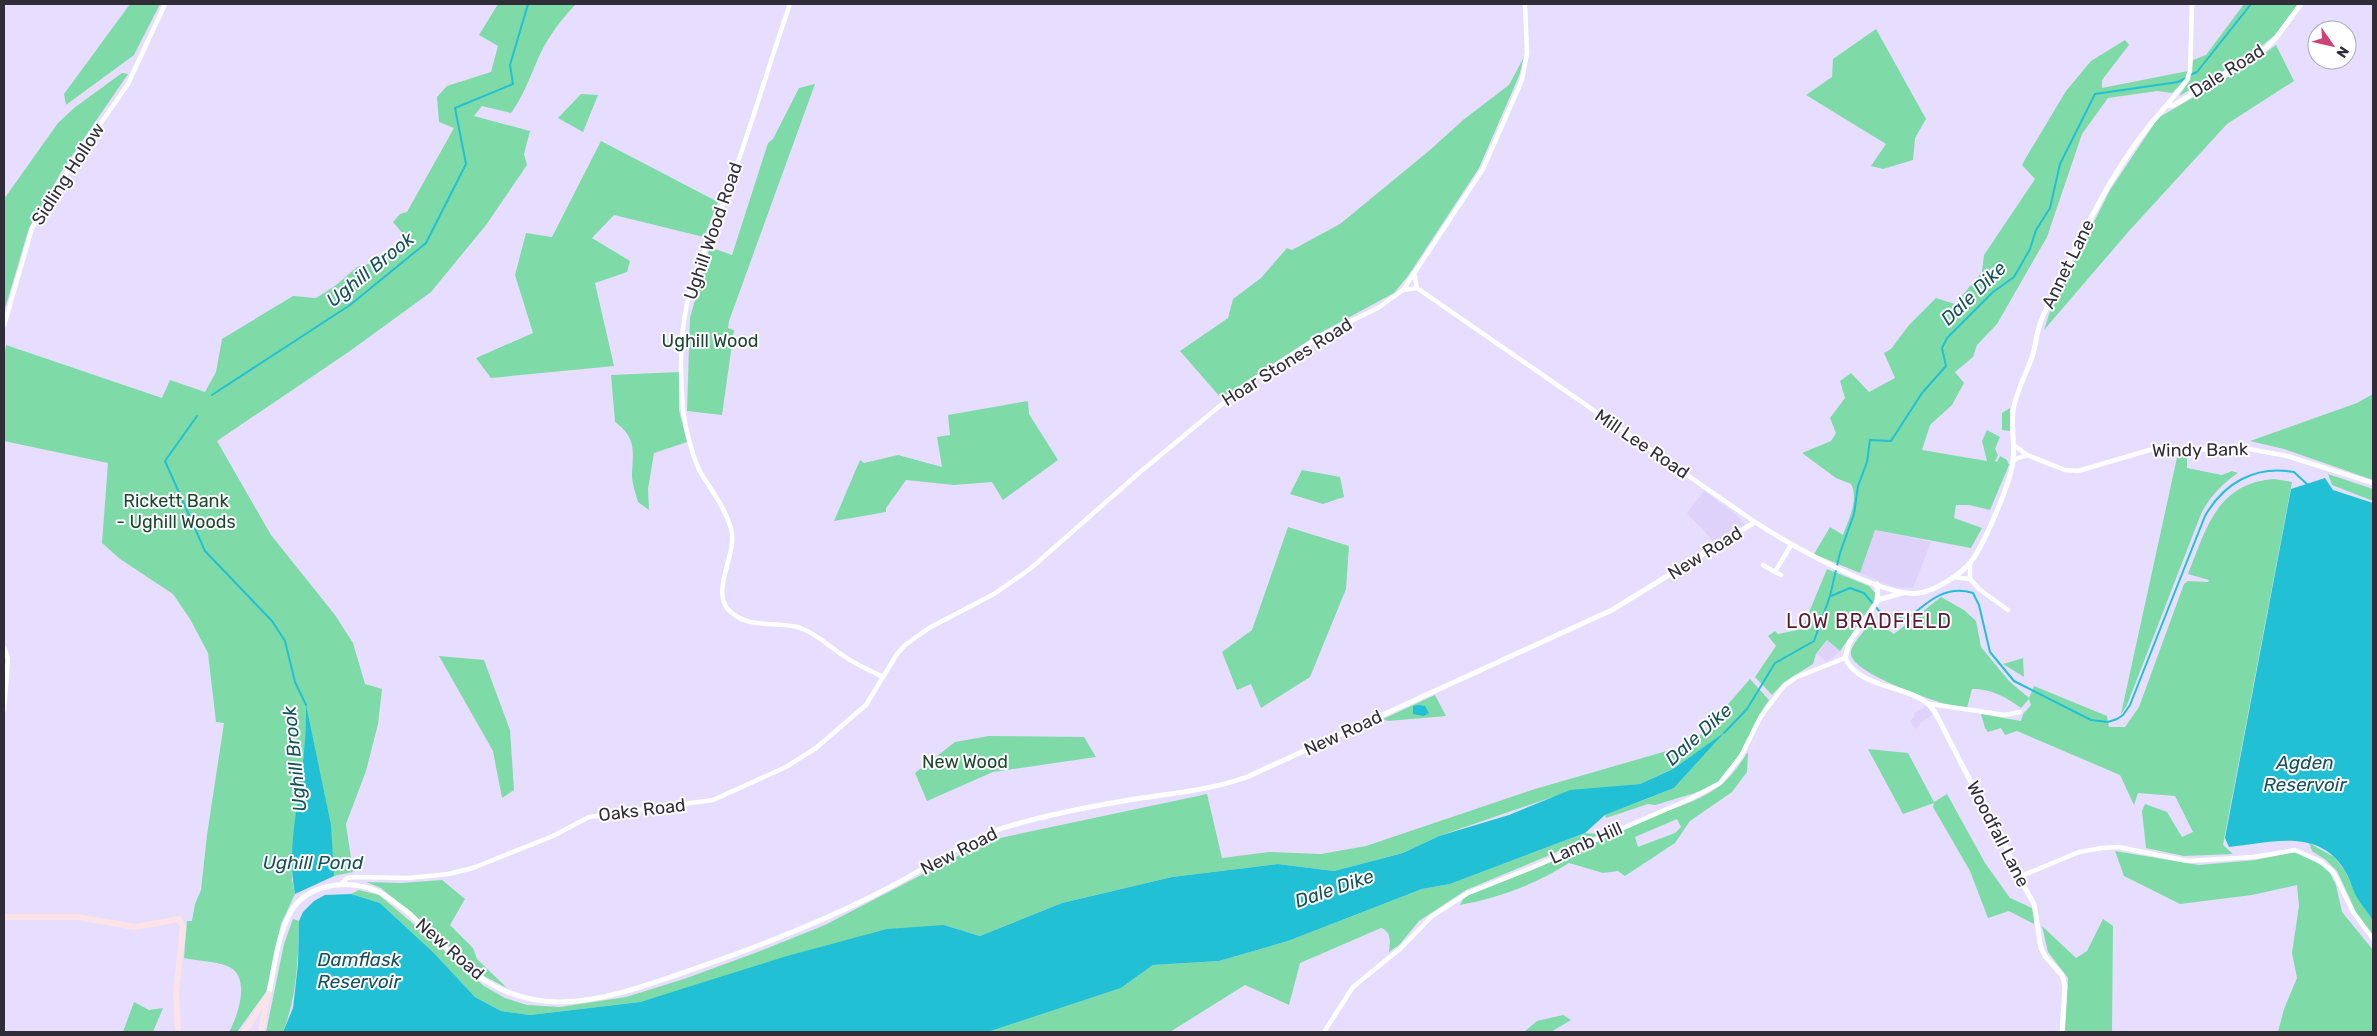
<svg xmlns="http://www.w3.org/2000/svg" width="2377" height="1036" viewBox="0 0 2377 1036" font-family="Rubik,sans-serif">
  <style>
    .built { fill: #ded2fa }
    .green { fill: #7edba8; fill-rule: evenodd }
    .water { fill: #21c0d4 }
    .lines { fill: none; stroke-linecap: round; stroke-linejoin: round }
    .stream { stroke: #21c0d4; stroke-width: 2 }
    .minor { stroke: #fff; stroke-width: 4.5 }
    .tertiary { stroke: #fff; stroke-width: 5 }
    .secondary { stroke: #fce3e8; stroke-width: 6 }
    .labels { text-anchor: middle; stroke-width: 4; stroke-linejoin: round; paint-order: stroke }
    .street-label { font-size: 18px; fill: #302d39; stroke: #fff }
    .park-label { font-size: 18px; fill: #1c4630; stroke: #fff }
    .water-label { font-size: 19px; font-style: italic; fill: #15515a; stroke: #fff }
    .quarter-label { font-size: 20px; letter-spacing: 1px; fill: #5d1a33; stroke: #fff }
  </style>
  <rect width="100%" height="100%" fill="#e7ddfe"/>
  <g class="built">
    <path d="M 1704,491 L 1738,516 L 1745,525 L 1715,543 L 1687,513 Z"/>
    <path d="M 1875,530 L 1931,542 L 1913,588 L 1894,587 L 1860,573 Z"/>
    <path d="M 1827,641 L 1840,651 L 1827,662 L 1817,654 Z"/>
    <path d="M 1927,706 L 1932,715 L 1921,722 L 1919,726 L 1915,729 L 1910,721 L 1915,717 L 1914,713 Z"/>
  </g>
  <g class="green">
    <path d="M 130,4 L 160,4 L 134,55 L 66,105 L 64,94 Z"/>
    <path d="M 498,4 L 576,4 C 561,19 545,41 537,61 C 529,80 523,96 511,113 L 482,106 L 474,116 L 530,131 L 524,154 L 527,165 L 486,225 L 431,292 L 350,351 L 217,441 L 271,535 L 335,615 L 353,643 L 365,684 L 382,689 L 378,724 L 366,771 L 346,824 L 353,872 L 334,876 L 304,752 L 294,833 L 292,880 L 295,894 L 281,924 L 266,992 L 237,1032 L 229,1032 C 238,1016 252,975 227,966 C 214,961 197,961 184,958 L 187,921 L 192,921 L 195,904 L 201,890 L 207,835 L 224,723 L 216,722 L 208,653 L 190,619 L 173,594 L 120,559 L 102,543 L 108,463 L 4,441 L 4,359 L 6,345 L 162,398 L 170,380 L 205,392 L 216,372 L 222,339 L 293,296 L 316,298 L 335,286 L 357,267 L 372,263 L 381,264 L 404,235 L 393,222 L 400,214 L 407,212 L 454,128 L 439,122 L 437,97 L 447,86 L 491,72 L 498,46 L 479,35 Z"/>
    <path d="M 2244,4 L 2298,4 L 2275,35 L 2248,57 L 2179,96 L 2190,80 L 2193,60 L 2206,55 Z"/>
    <path d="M 1876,29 L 1926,119 L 1915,138 L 1913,160 L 1883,169 L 1871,166 L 1886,144 L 1806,95 L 1832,77 L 1833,59 Z"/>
    <path d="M 2125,40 L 2129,45 L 2102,80 L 2102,88 L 2188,71 L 2185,80 L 2172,93 L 2157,91 L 2108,98 L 2082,134 L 2047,237 L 1997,324 L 1977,345 L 1973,357 L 1955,372 L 1964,383 L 1952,405 L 1930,425 L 1922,450 L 1987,461 L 1982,441 L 1987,430 L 2000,437 L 1995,449 L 1998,455 L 1995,461 L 1997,462 L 2000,456 L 2007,460 L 2009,465 L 1990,510 L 1969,505 L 1956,505 L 1954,518 L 1982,528 L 1971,548 L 1875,530 L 1860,573 L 1814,554 L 1830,527 L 1843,535 C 1849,518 1859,500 1851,484 L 1836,478 L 1802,453 L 1831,441 L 1836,433 L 1830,418 L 1845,398 L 1840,381 L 1851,373 L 1869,392 L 1895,378 L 1884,353 L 1891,349 L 1909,325 L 1936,298 L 1955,304 L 1982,272 L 1984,255 L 2035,179 L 2022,165 L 2024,161 L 2066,91 L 2091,61 Z"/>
    <path d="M 2276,45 L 2294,81 L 2227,124 L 2129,231 L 2044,330 L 2052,305 L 2110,190 L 2158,118 L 2252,63 Z"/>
    <path d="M 1524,57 L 1519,76 L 1479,168 L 1408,276 L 1394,293 L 1320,333 L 1221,398 L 1180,351 L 1228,318 L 1233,299 L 1261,278 L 1287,248 L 1292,250 L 1340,224 L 1430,150 L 1463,120 L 1509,85 Z"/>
    <path d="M 122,73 L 128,74 L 63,169 L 29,228 L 4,312 L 4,199 L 58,123 L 74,108 Z"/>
    <path d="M 815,84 L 729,321 L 728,328 L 734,330 L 722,415 L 687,411 L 690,318 L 710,247 L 732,255 L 768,143 L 773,139 L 799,88 Z"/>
    <path d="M 581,94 L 598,95 L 583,132 L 558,118 Z"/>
    <path d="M 601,141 L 718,202 L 704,237 L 614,215 L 592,238 L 630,261 L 627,272 L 595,283 L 614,366 L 491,378 L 476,358 L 533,333 L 515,275 L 526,233 L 552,237 Z"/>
    <path d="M 679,372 L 679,410 L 687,442 L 654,453 L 648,489 L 649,510 L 638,502 C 636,494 632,484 632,475 C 633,452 637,438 615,422 L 611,375 Z"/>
    <path d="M 2373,394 L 2373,480 L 2284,449 L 2250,441 L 2357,403 Z"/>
    <path d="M 1028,401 L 1029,414 L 1058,460 L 1003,500 L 992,482 L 954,485 L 906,480 L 886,508 L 886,512 L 834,521 L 860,460 L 864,463 L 898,455 L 942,467 L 937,437 L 950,435 L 948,415 Z"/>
    <path d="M 2010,408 L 2010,431 L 2002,430 L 2002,413 Z"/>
    <path d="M 2178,453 L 2187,454 L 2187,468 L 2222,475 L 2232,471 L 2238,473 C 2222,484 2210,496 2201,514 L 2127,705 L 2121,714 Z"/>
    <path d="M 1302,470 L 1340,477 L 1344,497 L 1323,504 L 1290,494 Z"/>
    <path d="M 2328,474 L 2373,489 L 2373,501 L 2332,485 Z"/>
    <path d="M 2274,479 L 2292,482 L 2223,845 L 2233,854 L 2184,856 L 2146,848 L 2142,811 L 2145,804 L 2167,812 L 2182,837 L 2193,832 L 2175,796 L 2138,793 L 2134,805 L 2120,775 L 2017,731 L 2005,735 L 2001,728 L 1988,732 L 1985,728 L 1981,714 L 2021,721 L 2023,714 L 2031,705 L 2029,699 L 2021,708 C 2007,698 1991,688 1972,689 L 1967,708 L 1960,709 C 1942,703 1845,673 1851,651 C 1854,641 1867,628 1873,619 L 1894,634 L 1941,597 L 1964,610 L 1976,621 L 1981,647 L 2009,681 L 2029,698 L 2034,686 L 2107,716 L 2109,727 L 2125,727 L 2139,707 L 2184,584 L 2188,581 L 2208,582 L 2209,580 L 2188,574 C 2206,529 2217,483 2274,479 Z"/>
    <path d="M 1288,527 L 1349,546 L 1346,589 L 1310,677 L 1261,708 L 1251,684 L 1237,690 L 1222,652 L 1252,630 Z"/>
    <path d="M 1827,569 L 1869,586 L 1875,593 L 1874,603 L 1840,651 L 1827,640 L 1816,654 L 1813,664 L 1784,682 L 1772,695 L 1755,677 L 1776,646 L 1768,636 L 1775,631 L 1778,634 L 1802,629 Z"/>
    <path d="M 439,656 L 484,660 L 510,730 L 514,790 L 502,798 L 493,751 Z"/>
    <path d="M 2023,658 L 2024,677 L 2003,664 Z"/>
    <path d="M 1750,679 L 1769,700 C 1752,723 1741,764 1720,782 C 1712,789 1668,801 1655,805 L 1648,804 L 1606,818 L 1605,815 L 1674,788 L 1723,734 L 1673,769 L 1640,784 L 1570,791 L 1439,836 L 1403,853 L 1334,871 L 1278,864 L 1172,877 L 1062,903 L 980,936 L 944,925 L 710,981 L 640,1002 L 530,1015 L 501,1011 L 475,997 L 433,952 L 380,903 L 351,894 L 359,890 L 379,895 L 440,946 L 484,986 L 505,998 L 527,1005 L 560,1007 L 626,997 L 684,979 L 755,953 L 825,925 L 977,846 L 1000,838 L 1207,794 L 1222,858 L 1269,852 L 1321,854 L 1366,846 L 1535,789 L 1677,748 L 1702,734 Z"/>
    <path d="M 1435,695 L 1446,716 L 1388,721 L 1383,719 Z"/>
    <path d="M 989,736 L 1084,737 L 1096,757 L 993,772 L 927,801 L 915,773 L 955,742 Z"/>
    <path d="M 1868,749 L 1908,753 L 1934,802 L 1947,794 L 1985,863 L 2010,898 L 2034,909 L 2034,924 L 2009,911 L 1988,918 L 1970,871 L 1933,807 L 1934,803 L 1903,814 Z"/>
    <path d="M 1748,752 L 1747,772 L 1732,792 L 1690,821 L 1675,843 L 1625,876 L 1618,871 L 1603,873 L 1569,863 C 1536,884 1499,898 1460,905 L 1464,897 L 1530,871 L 1658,814 C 1679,807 1706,798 1723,783 C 1733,775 1741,762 1748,752 ZM 1677,819 L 1681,827 L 1675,833 L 1638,847 L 1635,837 Z"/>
    <path d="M 1585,833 L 1600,834 L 1466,890 L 1419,921 L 1399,945 L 1389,952 C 1390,942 1392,932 1381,928 L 1300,963 L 1289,1005 L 1245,985 L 1170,1032 L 988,1032 L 1121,988 L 1153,965 L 1219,961 L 1288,941 L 1422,889 L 1450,884 Z"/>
    <path d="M 2309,843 L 2334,857 L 2345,871 L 2356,895 L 2373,921 L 2373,935 L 2356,912 L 2337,871 L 2326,860 L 2312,851 Z"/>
    <path d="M 2115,851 L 2199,865 L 2255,860 L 2295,852 L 2321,865 L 2330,873 L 2336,885 L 2342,912 L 2373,950 L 2373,1032 L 2278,1032 L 2284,1009 L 2297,978 L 2292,953 L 2299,906 L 2297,885 L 2252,895 L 2180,904 L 2124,876 Z"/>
    <path d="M 442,880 L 465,899 L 450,925 L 473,948 L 477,959 L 507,988 L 484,976 L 381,888 L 366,882 L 401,883 Z"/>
    <path d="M 293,919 L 299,921 C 298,960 297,996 283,1032 L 266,1032 L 284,944 Z"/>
    <path d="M 2103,919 L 2113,926 L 2112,1032 L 2065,1032 L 2068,978 L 2048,952 L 2042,926 L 2076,958 L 2087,951 Z"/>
    <path d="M 134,1002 L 149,1010 L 163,1008 L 153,1032 L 123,1032 Z"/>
    <path d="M 1563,1015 L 1571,1020 L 1551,1032 L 1524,1032 L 1537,1021 Z"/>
  </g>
  <g class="water">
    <path d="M 2325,478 L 2333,490 L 2373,503 L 2373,921 C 2368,913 2361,904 2356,896 C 2352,888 2350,879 2345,871 C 2319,827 2270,843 2229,847 L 2225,838 L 2291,489 Z"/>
    <path d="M 306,705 L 331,825 L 334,876 L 295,894 C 286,847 300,798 304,751 C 306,736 306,720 306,705 Z"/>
    <path d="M 1419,705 L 1425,706 L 1429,713 L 1424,716 L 1413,714 L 1413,706 Z"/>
    <path d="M 1725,732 L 1674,788 L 1605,815 L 1585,833 L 1450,884 L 1422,889 L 1288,941 L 1219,961 L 1153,965 L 1121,988 L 988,1032 L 283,1032 L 293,1008 L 298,964 L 299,921 L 303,912 L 314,901 L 325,895 L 351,894 L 380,903 L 433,952 L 475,997 L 501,1011 L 530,1015 L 640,1002 L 787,956 L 887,929 L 944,925 L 980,936 L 1062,903 L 1172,877 L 1278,864 L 1334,871 L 1403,853 L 1439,836 L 1509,815 L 1570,790 L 1640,784 L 1673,769 Z"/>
  </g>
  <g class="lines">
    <g class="stream">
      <path d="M 2190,75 L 2197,72 L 2251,4"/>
      <path d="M 212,395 L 350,305 L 426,243 L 466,164 L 455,108 L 513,84 L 510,65 L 528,4"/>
      <path d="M 197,416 L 165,461 L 205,551 L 272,621 L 285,641 L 295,682 L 306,705"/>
      <path d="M 1831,596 L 1850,588 L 1864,593 L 1880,612 L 1906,620 C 1926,603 1945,584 1973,593 L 1979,605 L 1990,652 L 2014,681 L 2091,720 L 2108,722 L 2117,719 L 2123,715 L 2130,705 L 2205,516 C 2224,483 2255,465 2294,472 L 2309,486"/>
      <path d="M 1724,733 L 1747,709 L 1775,663 L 1814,641 L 1830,596 L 1840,553 L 1854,514 L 1858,486 L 1867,462 L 1870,440 L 1891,441 L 1922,393 L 1946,366 L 1942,348 L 1947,338 L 1993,292 L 2014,277 L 2030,249 L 2036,230 L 2050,208 L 2060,164 L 2095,94 L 2178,82 L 2186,78"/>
    </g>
    <g class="minor">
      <path d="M 790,4 C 768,67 750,131 727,193 C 714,230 696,265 687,304 C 680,336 680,376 683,409 C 685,427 693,460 702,475 C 713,492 726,510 731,529 C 738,552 712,588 727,608 C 747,632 779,619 803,629 C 818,635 831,648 844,656 C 856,665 870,670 883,677"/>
      <path d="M 2166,106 L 2187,80 L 2190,71 L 2192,4"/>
      <path d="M 1414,273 L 1417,288 L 1755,522"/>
      <path d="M 1403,290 L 1417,288"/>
      <path d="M 4,326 L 32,228 L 63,178 L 128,84 L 165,4"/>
      <path d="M 2014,445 L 2027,455"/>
      <path d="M 2013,460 L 2027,455 L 2065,470 L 2078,471 L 2153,449 L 2200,450 L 2238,447 L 2287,456 L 2373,483"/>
      <path d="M 1970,563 L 1970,579"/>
      <path d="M 1763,565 L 1775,572"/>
      <path d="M 1781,575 L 1775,572 L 1791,545"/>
      <path d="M 1953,577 L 1970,579 L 1979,589 L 2008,610"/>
      <path d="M 4,647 L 8,659 L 4,710"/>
      <path d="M 1930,704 L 2005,715 L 2020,712"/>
      <path d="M 2019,877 L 2079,852 L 2102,848 L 2118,847 L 2188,861 L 2254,857 L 2295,850 L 2320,861 L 2334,873 L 2353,912 L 2373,939"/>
      <path d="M 341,884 L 347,878 L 355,877 L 409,878 L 448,874 L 473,868 L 553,836 L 589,817 L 713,800 L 786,767 L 816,748 L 866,705 L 897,654 L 905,645 L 929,628 L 994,594 L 1030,569 L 1139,473 L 1245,385 L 1324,334 L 1378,308 L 1403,290 L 1483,169 L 1522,80 L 1527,53 L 1525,4"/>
      <path d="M 1324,1032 L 1353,987 L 1401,948 L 1432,916 L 1468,893 L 1538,865 L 1690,799 L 1720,783 L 1741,756 L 1761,716 L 1784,686 L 1797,677 L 1845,658"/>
    </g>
    <g class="tertiary">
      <path d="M 1877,584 L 1878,600 L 1849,643 L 1845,658 C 1862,693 1917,683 1935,712 L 1979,798 L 1997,826 L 2019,877 L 2034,904 L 2041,948 L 2045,956 L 2062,975 L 2065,986 L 2062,1032"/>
      <path d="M 1878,600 L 1902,593"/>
      <path d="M 269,994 C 274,969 277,940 288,917 C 303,884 346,878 377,891 C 387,895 396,904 405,910 C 431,931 453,960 481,978 C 505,994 533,1002 561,1002 C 604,1001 648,985 688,971 C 758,947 826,921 892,886 C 926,868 967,840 1003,828 C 1045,815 1092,806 1135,799 C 1173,793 1211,790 1247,777 L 1612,610 L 1755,522 C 1787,543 1884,599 1920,593 C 1936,590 1958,576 1969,564 C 1982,550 2012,480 2013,460 C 2015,444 2011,427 2013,411 C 2016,391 2027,373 2033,354 C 2036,343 2037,331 2041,321 C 2048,302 2059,284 2067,266 C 2095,208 2123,153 2166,106 L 2174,105 L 2265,49 L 2276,38 L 2301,4"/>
    </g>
    <g class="secondary">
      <path d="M 4,917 L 78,917 L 135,927 L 179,919 L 183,927 L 176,993 L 178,1032"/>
      <path d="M 244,1032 L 269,994"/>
      <path d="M 261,1032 L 268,995"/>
    </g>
  </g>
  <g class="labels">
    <g class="street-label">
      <text transform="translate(2227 71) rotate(-32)" y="6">Dale Road</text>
      <text transform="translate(68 174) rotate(-57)" y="6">Sidling Hollow</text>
      <text transform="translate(713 231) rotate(-71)" y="6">Ughill Wood Road</text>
      <text transform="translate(2068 264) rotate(-64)" y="6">Annet Lane</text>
      <text transform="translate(1287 362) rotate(-32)" y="6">Hoar Stones Road</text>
      <text transform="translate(1642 444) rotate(34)" y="6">Mill Lee Road</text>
      <text transform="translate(2200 450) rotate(-1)" y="6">Windy Bank</text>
      <text transform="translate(1705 553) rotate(-32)" y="6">New Road</text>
      <text transform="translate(1343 733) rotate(-25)" y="6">New Road</text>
      <text transform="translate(642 810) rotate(-7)" y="6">Oaks Road</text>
      <text transform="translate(1998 834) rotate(63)" y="6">Woodfall Lane</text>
      <text transform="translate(1586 843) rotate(-24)" y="6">Lamb Hill</text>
      <text transform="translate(959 851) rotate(-27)" y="6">New Road</text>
      <text transform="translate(450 949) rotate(41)" y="6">New Road</text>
    </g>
    <g class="park-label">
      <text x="710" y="347">Ughill Wood</text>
      <text x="176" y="507">Rickett Bank<tspan x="176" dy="21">- Ughill Woods</tspan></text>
      <text x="965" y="768">New Wood</text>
    </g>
    <g class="water-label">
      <text transform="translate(370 269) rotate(-39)" y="7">Ughill Brook</text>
      <text transform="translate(1973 293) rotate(-44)" y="7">Dale Dike</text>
      <text transform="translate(1698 734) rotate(-42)" y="7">Dale Dike</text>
      <text transform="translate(294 759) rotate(-96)" y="7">Ughill Brook</text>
      <text x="2305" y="769">Agden<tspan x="2305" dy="22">Reservoir</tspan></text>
      <text x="313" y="869">Ughill Pond</text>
      <text transform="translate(1334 888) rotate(-19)" y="7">Dale Dike</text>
      <text x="359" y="966">Damflask<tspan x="359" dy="22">Reservoir</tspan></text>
    </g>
    <g class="quarter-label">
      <text x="1869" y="628">LOW BRADFIELD</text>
    </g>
  </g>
  <rect width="2377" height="1036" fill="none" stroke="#302d39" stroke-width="10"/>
  <g transform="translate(2332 45) rotate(124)"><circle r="24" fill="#ffffff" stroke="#acabb0"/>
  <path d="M0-4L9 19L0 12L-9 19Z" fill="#cd4276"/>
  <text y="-8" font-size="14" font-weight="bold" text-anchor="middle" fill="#302d39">N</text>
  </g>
</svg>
